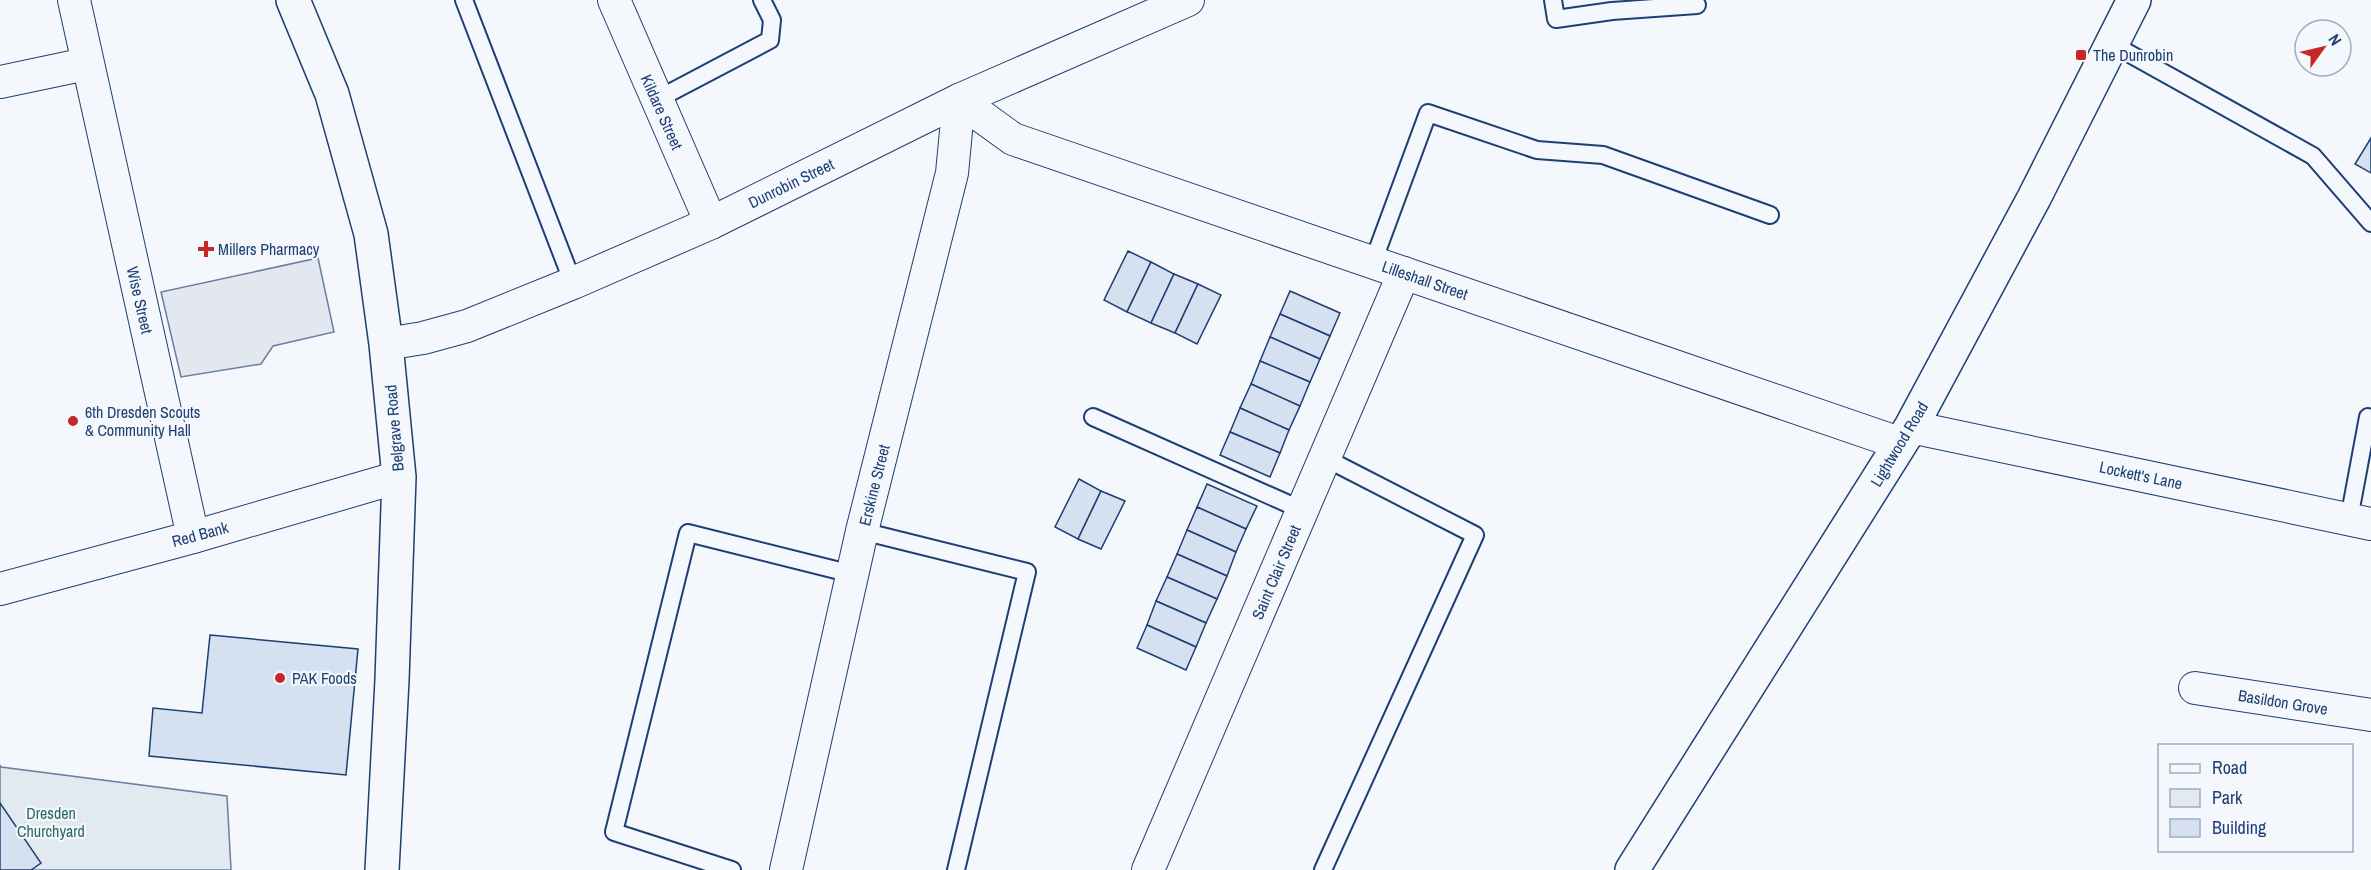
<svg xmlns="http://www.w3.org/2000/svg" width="2371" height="870" viewBox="0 0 2371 870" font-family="'Archivo Narrow',sans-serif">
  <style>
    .green { fill: #e3e9f0; stroke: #687fa3; stroke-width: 1.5 }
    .parking { fill: #e3e8f0; stroke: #687fa3; stroke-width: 1.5 }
    .building { fill: #d5e0f0; stroke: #1d3f73; stroke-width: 1.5 }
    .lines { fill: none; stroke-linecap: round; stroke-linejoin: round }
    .lane-casing { stroke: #1d3f73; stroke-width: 20 }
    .street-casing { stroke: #1d3f73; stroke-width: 34 }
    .secondary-casing { stroke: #1d3f73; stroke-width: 36 }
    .primary-casing { stroke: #1d3f73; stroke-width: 36 }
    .lane { stroke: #f4f7fb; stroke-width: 16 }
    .street { stroke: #f4f7fb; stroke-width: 32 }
    .secondary { stroke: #f4f7fb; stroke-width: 33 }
    .primary { stroke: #f4f7fb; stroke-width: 33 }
    .poi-dot { fill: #c62828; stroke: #f4f7fb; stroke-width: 2 }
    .labels { text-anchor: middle; stroke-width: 4.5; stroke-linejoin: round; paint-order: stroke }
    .poi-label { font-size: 16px; fill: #1d3f73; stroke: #f4f7fb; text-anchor: start }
    .street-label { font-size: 16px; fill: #1d3f73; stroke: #f4f7fb }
    .park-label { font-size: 16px; fill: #2c6c60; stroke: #f4f7fb }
  </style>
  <rect width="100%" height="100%" fill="#f4f7fb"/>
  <path class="green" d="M 0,765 L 1,767 L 227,796 L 231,870 L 0,870 Z"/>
  <path class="parking" d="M 318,258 L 334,332 L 273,346 L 261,364 L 181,377 L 161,292 Z"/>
  <g class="building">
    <path d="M 2371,138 L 2371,173 L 2355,164 Z"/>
    <path d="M 1128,251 L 1151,262 L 1127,312 L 1104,300 Z"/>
    <path d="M 1151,262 L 1174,274 L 1151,323 L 1127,312 Z"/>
    <path d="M 1174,274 L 1198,284 L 1175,333 L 1151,323 Z"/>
    <path d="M 1198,284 L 1221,295 L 1197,344 L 1175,333 Z"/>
    <path d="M 1290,291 L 1340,313 L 1330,336 L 1280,314 Z"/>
    <path d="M 1280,314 L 1330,336 L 1320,359 L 1270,337 Z"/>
    <path d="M 1270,337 L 1320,359 L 1310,382 L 1260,361 Z"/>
    <path d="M 1260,361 L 1310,382 L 1300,406 L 1251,384 Z"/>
    <path d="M 1251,384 L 1300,406 L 1289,430 L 1240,408 Z"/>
    <path d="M 1240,408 L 1289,430 L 1280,453 L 1230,432 Z"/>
    <path d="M 1230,432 L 1280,453 L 1270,477 L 1220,455 Z"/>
    <path d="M 1079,479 L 1101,491 L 1078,539 L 1055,527 Z"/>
    <path d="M 1207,484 L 1257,506 L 1246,529 L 1197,507 Z"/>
    <path d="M 1101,491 L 1125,501 L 1101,549 L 1078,539 Z"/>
    <path d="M 1197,507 L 1246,529 L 1236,552 L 1187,530 Z"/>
    <path d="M 1187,530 L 1236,552 L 1227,576 L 1177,554 Z"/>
    <path d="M 1177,554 L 1227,576 L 1217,599 L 1167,577 Z"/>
    <path d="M 1167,577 L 1217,599 L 1206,623 L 1156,601 Z"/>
    <path d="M 1156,601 L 1206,623 L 1196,647 L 1147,625 Z"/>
    <path d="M 1147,625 L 1196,647 L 1186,670 L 1137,648 Z"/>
    <path d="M 210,635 L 358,649 L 346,775 L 149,756 L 153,708 L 202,713 Z"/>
    <path d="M 0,803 L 41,863 L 31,870 L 0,870 Z"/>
  </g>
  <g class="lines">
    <g class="lane-casing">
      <g id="lane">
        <path d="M 464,0 L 573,283"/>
        <path d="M 1553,0 L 1556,19 L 1612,11 L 1697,5"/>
        <path d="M 2112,44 L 2313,156 L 2371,223"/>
        <path d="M 656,100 L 770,40 L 772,20 L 762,0"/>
        <path d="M 1373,262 L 1428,113 L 1537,150 L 1603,155 L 1770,215"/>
        <path d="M 1093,417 L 1302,510"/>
        <path d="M 2349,519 L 2368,417"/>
        <path d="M 862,531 L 1027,572 L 956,870"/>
        <path d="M 732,870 L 614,832 L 688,533 L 852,574"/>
        <path d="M 1323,870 L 1475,535 L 1325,458"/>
      </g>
    </g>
    <g class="street-casing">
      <g id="street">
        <path d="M 74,0 L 193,537"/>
        <path d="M 614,0 L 711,223"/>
        <path d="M 0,82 L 86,64"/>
        <path d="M 386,344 L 423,338 L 467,326 L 573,283 L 711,223 L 959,100 L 1188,0"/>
        <path d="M 1911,427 L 2371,524"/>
        <path d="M 0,589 L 193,537 L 399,477"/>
        <path d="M 2195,688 L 2371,715"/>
        <path d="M 786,870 L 862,531 L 952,173 L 959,100 L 1013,139 L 1899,443"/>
        <path d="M 1148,870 L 1404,273"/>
      </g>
    </g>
    <g class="secondary-casing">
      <path id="secondary" d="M 293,0 L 332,94 L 371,234 L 386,344 L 399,477 L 392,680 L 382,870"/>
    </g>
    <g class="primary-casing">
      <path id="primary" d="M 1632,870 L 1911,427 L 2034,198 L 2134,0"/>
    </g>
    <use href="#lane" class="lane"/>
    <use href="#street" class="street"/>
    <use href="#secondary" class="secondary"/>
    <use href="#primary" class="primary"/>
  </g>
  <g class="poi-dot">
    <rect x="2075" y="49" width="12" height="12" rx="3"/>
    <path d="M203 240h6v6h6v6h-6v6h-6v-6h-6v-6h6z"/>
    <circle cx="73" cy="421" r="6"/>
    <circle cx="280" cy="678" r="6"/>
  </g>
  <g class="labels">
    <g class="poi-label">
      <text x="2093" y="61">The Dunrobin</text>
      <text x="218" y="255">Millers Pharmacy</text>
      <text x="85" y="418">6th Dresden Scouts<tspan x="85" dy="18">&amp; Community Hall</tspan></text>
      <text x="292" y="684">PAK Foods</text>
    </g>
    <g class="street-label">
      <text transform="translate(662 112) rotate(66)" y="6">Kildare Street</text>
      <text transform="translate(791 183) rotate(-26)" y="6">Dunrobin Street</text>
      <text transform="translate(1425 280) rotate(19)" y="6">Lilleshall Street</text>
      <text transform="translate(140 300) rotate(77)" y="6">Wise Street</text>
      <text transform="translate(394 428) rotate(-95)" y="6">Belgrave Road</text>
      <text transform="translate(1899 444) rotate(-59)" y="6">Lightwood Road</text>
      <text transform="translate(2141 475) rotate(12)" y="6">Lockett's Lane</text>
      <text transform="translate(874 485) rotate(-76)" y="6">Erskine Street</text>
      <text transform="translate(200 534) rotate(-15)" y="6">Red Bank</text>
      <text transform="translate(1276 572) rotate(-67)" y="6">Saint Clair Street</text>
      <text transform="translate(2283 702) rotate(9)" y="6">Basildon Grove</text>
    </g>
    <g class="park-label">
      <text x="51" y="819">Dresden<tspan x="51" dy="18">Churchyard</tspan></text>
    </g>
  </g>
  <rect x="2158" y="744" width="195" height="108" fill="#f4f7fb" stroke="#9eadc5" stroke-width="1.5"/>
  <rect x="2170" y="764" width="30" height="9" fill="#f4f7fb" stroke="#9eadc5" stroke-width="1.5"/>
  <text x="2212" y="774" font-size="18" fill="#1d3f73">Road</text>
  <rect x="2170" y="789" width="30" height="18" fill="#e3e9f0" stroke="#9eadc5" stroke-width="1.5"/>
  <text x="2212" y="804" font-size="18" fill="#1d3f73">Park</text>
  <rect x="2170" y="819" width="30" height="18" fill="#d5e0f0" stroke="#9eadc5" stroke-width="1.5"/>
  <text x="2212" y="834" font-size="18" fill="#1d3f73">Building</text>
  <g transform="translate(2323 48) rotate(56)"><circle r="28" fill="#f4f7fb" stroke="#9eadc5" stroke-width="1.5"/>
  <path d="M0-4.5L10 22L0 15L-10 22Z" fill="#c62828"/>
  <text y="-9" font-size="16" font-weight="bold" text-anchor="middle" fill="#1d3f73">N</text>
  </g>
</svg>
